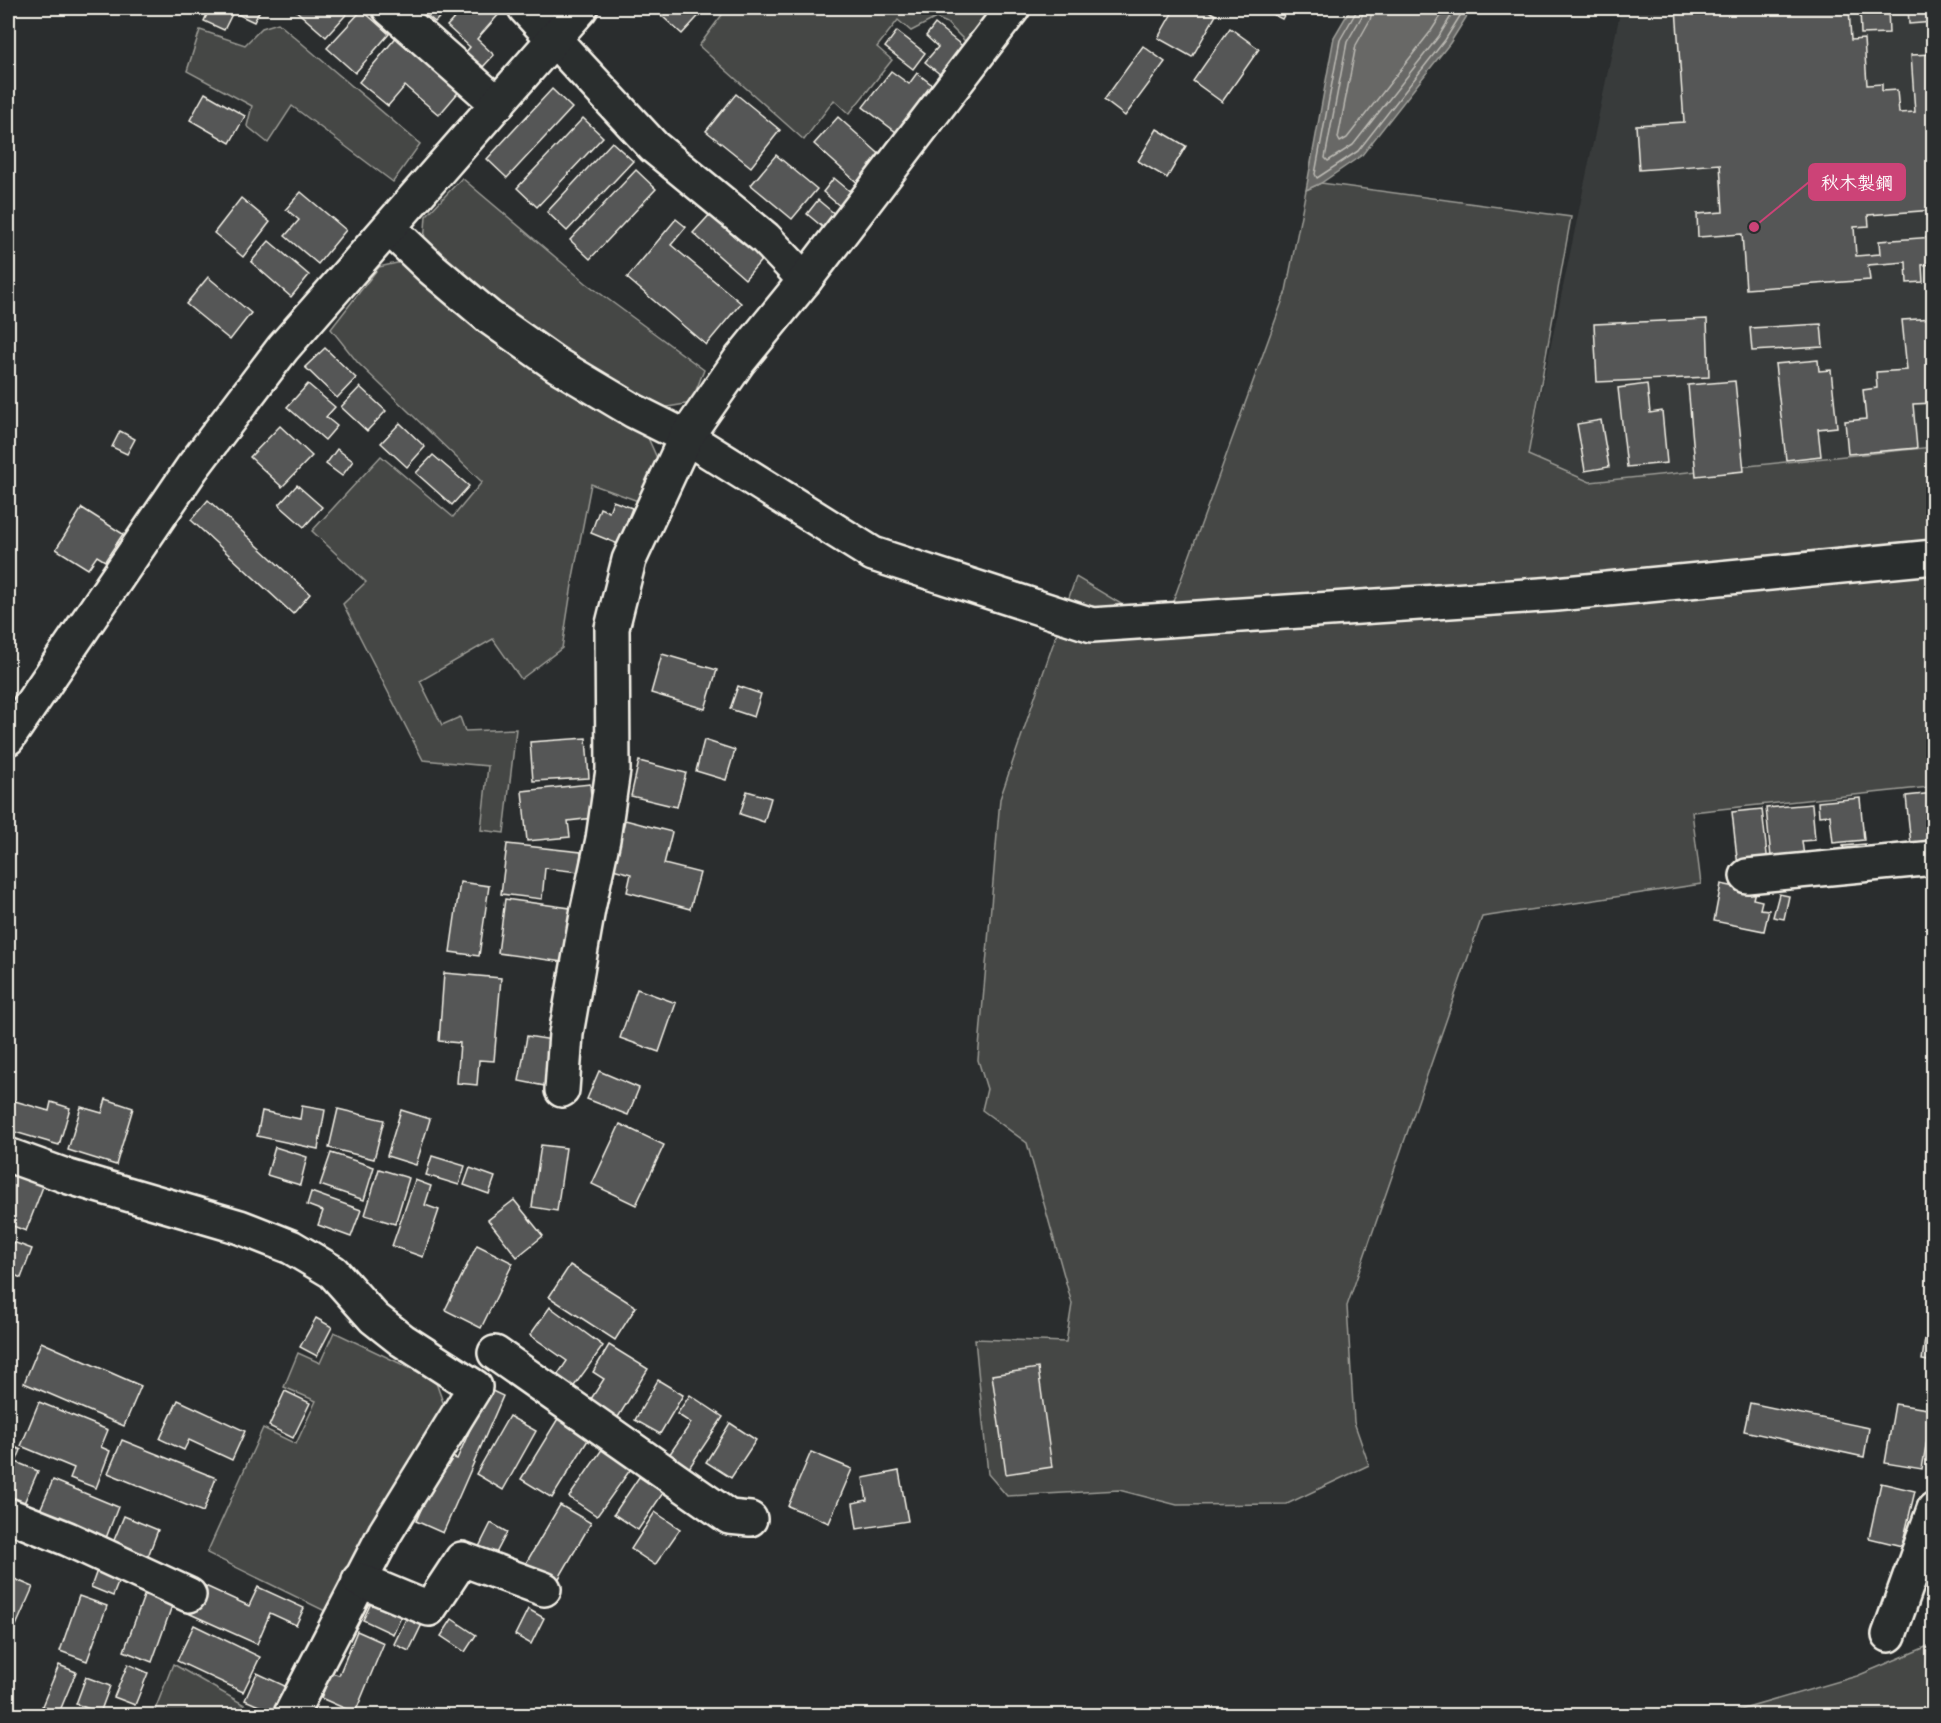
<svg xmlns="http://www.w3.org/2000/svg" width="1941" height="1723" viewBox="0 0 1941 1723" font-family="'Shantell Sans','Klee One',sans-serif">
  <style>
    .built { fill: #373a3a }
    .green { fill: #444645; stroke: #9c9c96; stroke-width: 1.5 }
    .water { fill: #676866; stroke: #9f9f9a; stroke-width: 1.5 }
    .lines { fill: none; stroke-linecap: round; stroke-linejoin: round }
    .shore { stroke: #bcbab4; stroke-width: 1.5 }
    .building { fill: #555756; stroke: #f4f1e8; stroke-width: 1.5 }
    .street-casing { stroke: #f4f1e8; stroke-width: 38 }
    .street { stroke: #2a2d2e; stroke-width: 33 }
    .leader { fill: none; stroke: #cc4377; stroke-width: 2 }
    .callout-dot { fill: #cc4377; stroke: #2a2d2e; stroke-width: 2 }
    .callout { fill: #cc4377; stroke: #cc4377; stroke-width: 2 }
    .callout-label { font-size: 18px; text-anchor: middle; font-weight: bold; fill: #fff }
  </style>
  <rect width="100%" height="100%" fill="#2a2d2e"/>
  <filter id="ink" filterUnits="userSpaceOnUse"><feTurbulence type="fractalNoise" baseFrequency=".0167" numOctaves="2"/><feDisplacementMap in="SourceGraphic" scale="12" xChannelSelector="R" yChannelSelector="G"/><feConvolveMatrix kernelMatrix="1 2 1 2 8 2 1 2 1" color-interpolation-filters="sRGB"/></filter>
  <g filter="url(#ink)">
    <path class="built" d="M 1621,8 L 1933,8 L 1933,447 L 1590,482 L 1528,455 Z"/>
    <g class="green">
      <path d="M 727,8 L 1005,8 L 974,50 L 947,23 L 936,18 L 911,31 L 898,20 L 877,47 L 892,60 L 849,114 L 834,100 L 804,140 L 699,46 Z"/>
      <path d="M 278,23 L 420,144 L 393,182 L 292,106 L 268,143 L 247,126 L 252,106 L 187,71 L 200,30 L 245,45 L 262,28 Z"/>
      <path d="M 462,178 L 586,283 L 704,370 L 691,403 L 656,409 L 564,352 L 485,296 L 424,243 L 426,216 Z"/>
      <path d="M 1321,183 L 1571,217 L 1528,455 L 1590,482 L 1933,447 L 1934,734 L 1927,735 L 1929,787 L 1692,812 L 1701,884 L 1482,917 L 1347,1306 L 1354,1422 L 1369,1465 L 1287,1504 L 1177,1505 L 1119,1490 L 1007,1496 L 988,1474 L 975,1339 L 1066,1342 L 1072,1304 L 1027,1143 L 982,1110 L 987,1089 L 978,1060 L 1000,799 L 1076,577 L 1163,629 L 1286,291 L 1306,190 Z"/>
      <path d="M 406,261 L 644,429 L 657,458 L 641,502 L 591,484 L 574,572 L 562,648 L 521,679 L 493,639 L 420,681 L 442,725 L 460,717 L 465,731 L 516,729 L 504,833 L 481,830 L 488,766 L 423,760 L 343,604 L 366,582 L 312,531 L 381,456 L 453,517 L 482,482 L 358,363 L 331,329 L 379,267 Z"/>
      <path d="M 334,1332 L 435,1380 L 444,1405 L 327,1612 L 207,1553 L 263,1428 L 296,1444 L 316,1401 L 284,1387 L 298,1353 L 320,1363 Z"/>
      <path d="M 1933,1644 L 1933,1715 L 1723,1715 L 1857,1676 Z"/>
      <path d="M 173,1664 L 262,1715 L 153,1715 Z"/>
    </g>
    <path class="water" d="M 1351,8 L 1472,8 L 1450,43 L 1362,155 L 1321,183 L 1306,190 L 1334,37 Z"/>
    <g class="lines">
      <g class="shore">
        <path d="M 1356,8 L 1356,12 L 1340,40 L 1315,174 L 1317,178 L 1358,151 L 1445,40 L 1465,8"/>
        <path d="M 1364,8 L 1362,16 L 1347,42 L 1325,158 L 1328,161 L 1353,145 L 1439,36 L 1456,8"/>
        <path d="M 1373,8 L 1370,20 L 1356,45 L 1338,138 L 1340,142 L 1347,138 L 1431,31 L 1446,8"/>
      </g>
    </g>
    <g class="building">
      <path d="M 210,8 L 261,8 L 254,22 L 233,12 L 224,30 L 204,21 Z"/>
      <path d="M 293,8 L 352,8 L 326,37 Z"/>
      <path d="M 418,8 L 448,8 L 435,22 Z"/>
      <path d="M 464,8 L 494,8 L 500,13 L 477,39 L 494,55 L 482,68 L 465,53 L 470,47 L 447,26 Z"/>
      <path d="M 653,8 L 706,8 L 682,34 Z"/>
      <path d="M 1175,8 L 1203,8 L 1216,15 L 1192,57 L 1158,38 Z"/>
      <path d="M 1260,8 L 1288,8 L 1282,19 Z"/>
      <path d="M 1676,8 L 1849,8 L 1851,40 L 1864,39 L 1867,85 L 1882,84 L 1882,91 L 1897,90 L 1899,113 L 1915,112 L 1911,55 L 1934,54 L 1934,210 L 1868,215 L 1869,226 L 1854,227 L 1856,256 L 1880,254 L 1879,241 L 1934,237 L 1934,264 L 1922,265 L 1923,282 L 1907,283 L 1906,262 L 1868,265 L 1870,280 L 1746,289 L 1742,234 L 1698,237 L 1697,214 L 1723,212 L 1720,164 L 1639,170 L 1636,125 L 1684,122 Z"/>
      <path d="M 1860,8 L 1888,8 L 1889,33 L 1861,34 Z"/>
      <path d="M 1908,8 L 1934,8 L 1934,22 L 1909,24 Z"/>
      <path d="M 362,10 L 389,34 L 355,73 L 327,48 Z"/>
      <path d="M 935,24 L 970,52 L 947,80 L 925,62 L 938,47 L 926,36 Z"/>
      <path d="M 1230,28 L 1259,49 L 1222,102 L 1193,81 Z"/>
      <path d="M 897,31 L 925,53 L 913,69 L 885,47 Z"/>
      <path d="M 398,35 L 462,88 L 439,115 L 405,86 L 388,106 L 359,82 Z"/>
      <path d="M 1143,46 L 1165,62 L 1125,116 L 1104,100 Z"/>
      <path d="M 891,71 L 909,84 L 917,73 L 940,91 L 904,138 L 863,107 Z"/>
      <path d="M 552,89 L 572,108 L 507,178 L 487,159 Z"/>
      <path d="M 205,93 L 245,116 L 230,143 L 190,120 Z"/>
      <path d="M 736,94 L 780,130 L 751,167 L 706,131 Z"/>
      <path d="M 838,117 L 886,160 L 862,187 L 814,144 Z"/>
      <path d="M 583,118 L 603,137 L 537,207 L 517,188 Z"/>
      <path d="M 1157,129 L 1186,146 L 1167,178 L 1138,161 Z"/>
      <path d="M 612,142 L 633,161 L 567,231 L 547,212 Z"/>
      <path d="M 776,155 L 817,189 L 792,219 L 751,185 Z"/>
      <path d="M 636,170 L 656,189 L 590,259 L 570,240 Z"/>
      <path d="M 834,178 L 852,193 L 841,207 L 823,192 Z"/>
      <path d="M 301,192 L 346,230 L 318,264 L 285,236 L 299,220 L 286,209 Z"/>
      <path d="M 241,198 L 270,222 L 243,257 L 214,233 Z"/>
      <path d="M 818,200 L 836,215 L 825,229 L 807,214 Z"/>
      <path d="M 713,211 L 764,257 L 745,279 L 693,233 Z"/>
      <path d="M 676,219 L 686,227 L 671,245 L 741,303 L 706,345 L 627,278 Z"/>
      <path d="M 269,241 L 309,275 L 291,297 L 251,262 Z"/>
      <path d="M 208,277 L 251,313 L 230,340 L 186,304 Z"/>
      <path d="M 1934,318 L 1934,403 L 1913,404 L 1917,448 L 1848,454 L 1845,421 L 1866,419 L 1863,390 L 1877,388 L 1876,372 L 1907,370 L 1902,320 Z"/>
      <path d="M 1707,319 L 1709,377 L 1597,382 L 1594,324 Z"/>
      <path d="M 1821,324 L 1823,347 L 1752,351 L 1750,328 Z"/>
      <path d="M 325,348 L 356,378 L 337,398 L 305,367 Z"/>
      <path d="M 1818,360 L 1819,371 L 1831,370 L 1837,427 L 1818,429 L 1821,456 L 1786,460 L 1775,364 Z"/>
      <path d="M 1735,381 L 1744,471 L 1696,476 L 1688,385 Z"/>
      <path d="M 308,384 L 335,407 L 326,417 L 337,426 L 325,440 L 287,407 Z"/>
      <path d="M 1647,384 L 1650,413 L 1662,411 L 1667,463 L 1627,467 L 1618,388 Z"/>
      <path d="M 360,387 L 386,411 L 367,431 L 341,407 Z"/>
      <path d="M 1601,420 L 1609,467 L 1585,471 L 1577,424 Z"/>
      <path d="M 400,423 L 425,447 L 407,467 L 381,443 Z"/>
      <path d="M 280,426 L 312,456 L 282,487 L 250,457 Z"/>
      <path d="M 120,431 L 135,439 L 127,454 L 112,447 Z"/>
      <path d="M 337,449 L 353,461 L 342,476 L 326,464 Z"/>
      <path d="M 433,455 L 469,486 L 452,505 L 416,473 Z"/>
      <path d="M 297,485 L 322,507 L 304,527 L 279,505 Z"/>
      <path d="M 208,500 L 310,594 L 293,614 L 191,520 Z"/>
      <path d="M 613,501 L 632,508 L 618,544 L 591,533 L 600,508 L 609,512 Z"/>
      <path d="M 82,508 L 123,534 L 105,561 L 97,556 L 88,569 L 56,549 Z"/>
      <path d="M 662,654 L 717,670 L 705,709 L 651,693 Z"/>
      <path d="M 738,686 L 761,694 L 754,717 L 730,709 Z"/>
      <path d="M 586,738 L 589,778 L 533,781 L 530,742 Z"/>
      <path d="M 704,740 L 735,750 L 726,780 L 696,771 Z"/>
      <path d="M 639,761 L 686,773 L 677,807 L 631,796 Z"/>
      <path d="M 590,784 L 593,818 L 568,821 L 570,837 L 527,841 L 522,791 Z"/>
      <path d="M 747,791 L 771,798 L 764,822 L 740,814 Z"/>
      <path d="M 1934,793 L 1934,853 L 1912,855 L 1906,796 Z"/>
      <path d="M 1860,798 L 1864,840 L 1833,843 L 1830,815 L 1819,816 L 1818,802 Z"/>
      <path d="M 1812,804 L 1815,840 L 1802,841 L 1805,864 L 1772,867 L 1766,808 Z"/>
      <path d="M 1762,809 L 1768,864 L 1738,867 L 1732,812 Z"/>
      <path d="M 625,820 L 672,832 L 664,864 L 700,873 L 690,909 L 627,892 L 631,874 L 613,869 Z"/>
      <path d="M 507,844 L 581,852 L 579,872 L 545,868 L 542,899 L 501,894 Z"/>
      <path d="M 1865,844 L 1866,855 L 1845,857 L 1843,846 Z"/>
      <path d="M 460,882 L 489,886 L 479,956 L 450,952 Z"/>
      <path d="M 1721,884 L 1755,891 L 1753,899 L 1762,901 L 1760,909 L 1769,910 L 1764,931 L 1714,921 Z"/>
      <path d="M 1779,894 L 1789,896 L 1784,919 L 1773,917 Z"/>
      <path d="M 505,899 L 570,908 L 563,962 L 498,953 Z"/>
      <path d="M 444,973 L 501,978 L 494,1061 L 479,1060 L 477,1085 L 457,1083 L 460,1043 L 439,1041 Z"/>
      <path d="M 637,989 L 676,1003 L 659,1052 L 620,1038 Z"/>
      <path d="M 527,1036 L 553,1040 L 545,1086 L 519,1081 Z"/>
      <path d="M 599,1071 L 639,1088 L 628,1115 L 587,1099 Z"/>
      <path d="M 8,1099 L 49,1111 L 51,1102 L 70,1108 L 59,1145 L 8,1130 Z"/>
      <path d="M 106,1099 L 133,1108 L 116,1165 L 68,1150 L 81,1107 L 102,1113 Z"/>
      <path d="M 302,1106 L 325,1110 L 318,1149 L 257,1136 L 262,1111 L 300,1119 Z"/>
      <path d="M 338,1109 L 384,1120 L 374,1159 L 329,1148 Z"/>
      <path d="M 401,1110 L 430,1119 L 416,1165 L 387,1156 Z"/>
      <path d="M 620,1124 L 664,1145 L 636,1205 L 592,1184 Z"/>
      <path d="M 541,1145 L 566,1148 L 557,1211 L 532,1207 Z"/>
      <path d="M 275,1147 L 307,1157 L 300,1185 L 267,1175 Z"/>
      <path d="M 331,1153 L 374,1167 L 364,1200 L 320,1185 Z"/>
      <path d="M 432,1156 L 465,1166 L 459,1185 L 426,1175 Z"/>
      <path d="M 470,1168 L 495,1177 L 489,1194 L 464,1185 Z"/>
      <path d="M 379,1169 L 409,1178 L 395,1224 L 365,1215 Z"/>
      <path d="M 8,1170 L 44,1184 L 26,1231 L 8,1224 Z"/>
      <path d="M 415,1180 L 431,1186 L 425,1205 L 439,1210 L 423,1257 L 392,1246 Z"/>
      <path d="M 311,1192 L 361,1210 L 351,1237 L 318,1225 L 323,1211 L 307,1205 Z"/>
      <path d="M 514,1200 L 543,1236 L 517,1257 L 488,1220 Z"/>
      <path d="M 13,1242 L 32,1249 L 21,1278 L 8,1272 L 8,1257 Z"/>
      <path d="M 477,1245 L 513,1263 L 481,1328 L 445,1310 Z"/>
      <path d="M 570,1265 L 636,1307 L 615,1340 L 549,1297 Z"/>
      <path d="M 550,1307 L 603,1346 L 572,1389 L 556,1377 L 567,1361 L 530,1335 Z"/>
      <path d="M 316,1318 L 332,1327 L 317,1356 L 300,1347 Z"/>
      <path d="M 1925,1339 L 1934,1340 L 1934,1362 L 1922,1360 Z"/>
      <path d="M 41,1342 L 141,1386 L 124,1426 L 24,1383 Z"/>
      <path d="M 609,1345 L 648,1369 L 615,1422 L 587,1405 L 604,1379 L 593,1372 Z"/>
      <path d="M 1038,1368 L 1052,1467 L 1006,1474 L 992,1375 Z"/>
      <path d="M 658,1380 L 683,1395 L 660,1434 L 635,1420 Z"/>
      <path d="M 488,1389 L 503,1396 L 443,1533 L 416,1521 L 445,1454 L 457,1459 Z"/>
      <path d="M 285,1391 L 310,1403 L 293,1438 L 269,1426 Z"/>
      <path d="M 690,1395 L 723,1417 L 689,1468 L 669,1455 L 691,1423 L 677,1414 Z"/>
      <path d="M 178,1400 L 245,1431 L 232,1460 L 189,1440 L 184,1450 L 160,1439 Z"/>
      <path d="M 39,1402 L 108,1430 L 101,1447 L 110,1451 L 96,1488 L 70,1478 L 74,1468 L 21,1446 Z"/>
      <path d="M 1750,1403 L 1869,1428 L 1864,1457 L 1744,1431 Z"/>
      <path d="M 1895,1404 L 1934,1410 L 1934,1435 L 1928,1434 L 1922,1469 L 1885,1463 Z"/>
      <path d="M 562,1412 L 593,1432 L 552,1498 L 521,1479 Z"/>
      <path d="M 509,1416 L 536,1431 L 503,1490 L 476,1474 Z"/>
      <path d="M 730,1423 L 756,1440 L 731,1478 L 706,1462 Z"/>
      <path d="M 122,1440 L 216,1478 L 203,1512 L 108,1473 Z"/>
      <path d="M 8,1444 L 21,1450 L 16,1462 L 38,1471 L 24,1503 L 8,1495 Z"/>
      <path d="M 605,1445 L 633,1466 L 597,1516 L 569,1497 Z"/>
      <path d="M 811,1452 L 852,1469 L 829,1523 L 788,1506 Z"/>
      <path d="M 899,1471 L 908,1521 L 857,1529 L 853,1503 L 867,1500 L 863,1478 Z"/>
      <path d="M 639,1477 L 663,1493 L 638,1530 L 614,1514 Z"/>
      <path d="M 53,1480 L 118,1507 L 106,1538 L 40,1510 Z"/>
      <path d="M 1881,1483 L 1915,1491 L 1902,1546 L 1869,1538 Z"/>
      <path d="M 560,1505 L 591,1523 L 558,1580 L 526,1563 Z"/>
      <path d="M 655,1512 L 680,1529 L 655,1565 L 631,1549 Z"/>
      <path d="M 124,1516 L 158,1530 L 147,1559 L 112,1545 Z"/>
      <path d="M 491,1523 L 507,1532 L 494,1557 L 478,1549 Z"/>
      <path d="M 100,1562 L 123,1570 L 113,1596 L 91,1587 Z"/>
      <path d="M 10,1577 L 33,1587 L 8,1644 L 8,1584 Z"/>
      <path d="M 201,1584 L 249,1606 L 258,1587 L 304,1608 L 296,1625 L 270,1613 L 257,1644 L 188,1613 Z"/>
      <path d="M 145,1593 L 173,1603 L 152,1662 L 124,1651 Z"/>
      <path d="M 79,1596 L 107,1606 L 87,1661 L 60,1651 Z"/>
      <path d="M 372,1601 L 402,1614 L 393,1634 L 363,1620 Z"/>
      <path d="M 528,1609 L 544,1618 L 531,1644 L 515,1635 Z"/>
      <path d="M 407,1617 L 422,1624 L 409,1651 L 394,1644 Z"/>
      <path d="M 452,1619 L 476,1635 L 465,1652 L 441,1636 Z"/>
      <path d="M 194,1625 L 260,1657 L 243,1692 L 177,1661 Z"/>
      <path d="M 357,1631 L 384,1643 L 355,1713 L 321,1698 L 331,1673 L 339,1675 Z"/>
      <path d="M 128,1664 L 148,1673 L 135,1705 L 114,1697 Z"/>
      <path d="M 59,1665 L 76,1672 L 59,1713 L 42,1706 Z"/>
      <path d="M 257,1673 L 285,1686 L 273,1712 L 245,1700 Z"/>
      <path d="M 86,1677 L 110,1686 L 100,1713 L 76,1704 Z"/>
      <path d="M 40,1710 L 52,1716 L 37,1716 Z"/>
      <path d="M 317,1710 L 332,1716 L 315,1716 Z"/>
    </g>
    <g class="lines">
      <g class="street-casing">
        <g id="street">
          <path d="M 389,8 L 498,104"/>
          <path d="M 525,8 L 654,147 L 765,238 L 805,280"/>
          <path d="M 389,228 L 431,268 L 489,317 L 557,365 L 634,411 L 686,437 L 873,554 L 1092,625 L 1556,594 L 1934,557"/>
          <path d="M 8,738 L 192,468 L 283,348 L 581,8"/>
          <path d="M 1747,876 L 1934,858"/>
          <path d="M 562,1090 L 566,1034 L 588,909 L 603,839 L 613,770 L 612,628 L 629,560 L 686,437 L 739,361 L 805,280 L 1013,8"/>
          <path d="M 8,1155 L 69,1177 L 240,1227 L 291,1247 L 333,1272 L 374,1318 L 402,1340 L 475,1387 L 385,1533 L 290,1716"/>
          <path d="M 495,1353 L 729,1517 L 750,1519"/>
          <path d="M 8,1515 L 68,1539 L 189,1595"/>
          <path d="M 359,1580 L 429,1609 L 462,1559 L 544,1589"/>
          <path d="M 1889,1635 L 1934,1509"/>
        </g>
      </g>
      <use href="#street" class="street"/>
    </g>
  </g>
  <path class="leader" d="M1754 227L1809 182"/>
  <circle class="callout-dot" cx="1754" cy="227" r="6"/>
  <rect class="callout" x="1809" y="164" width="96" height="36" rx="6"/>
  <g class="callout-label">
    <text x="1857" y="189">秋木製鋼</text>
  </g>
  <rect width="1941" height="1723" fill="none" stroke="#2a2d2e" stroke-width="30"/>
  <rect x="15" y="15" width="1911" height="1693" fill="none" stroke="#f4f1e8" stroke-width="2" filter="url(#ink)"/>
</svg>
